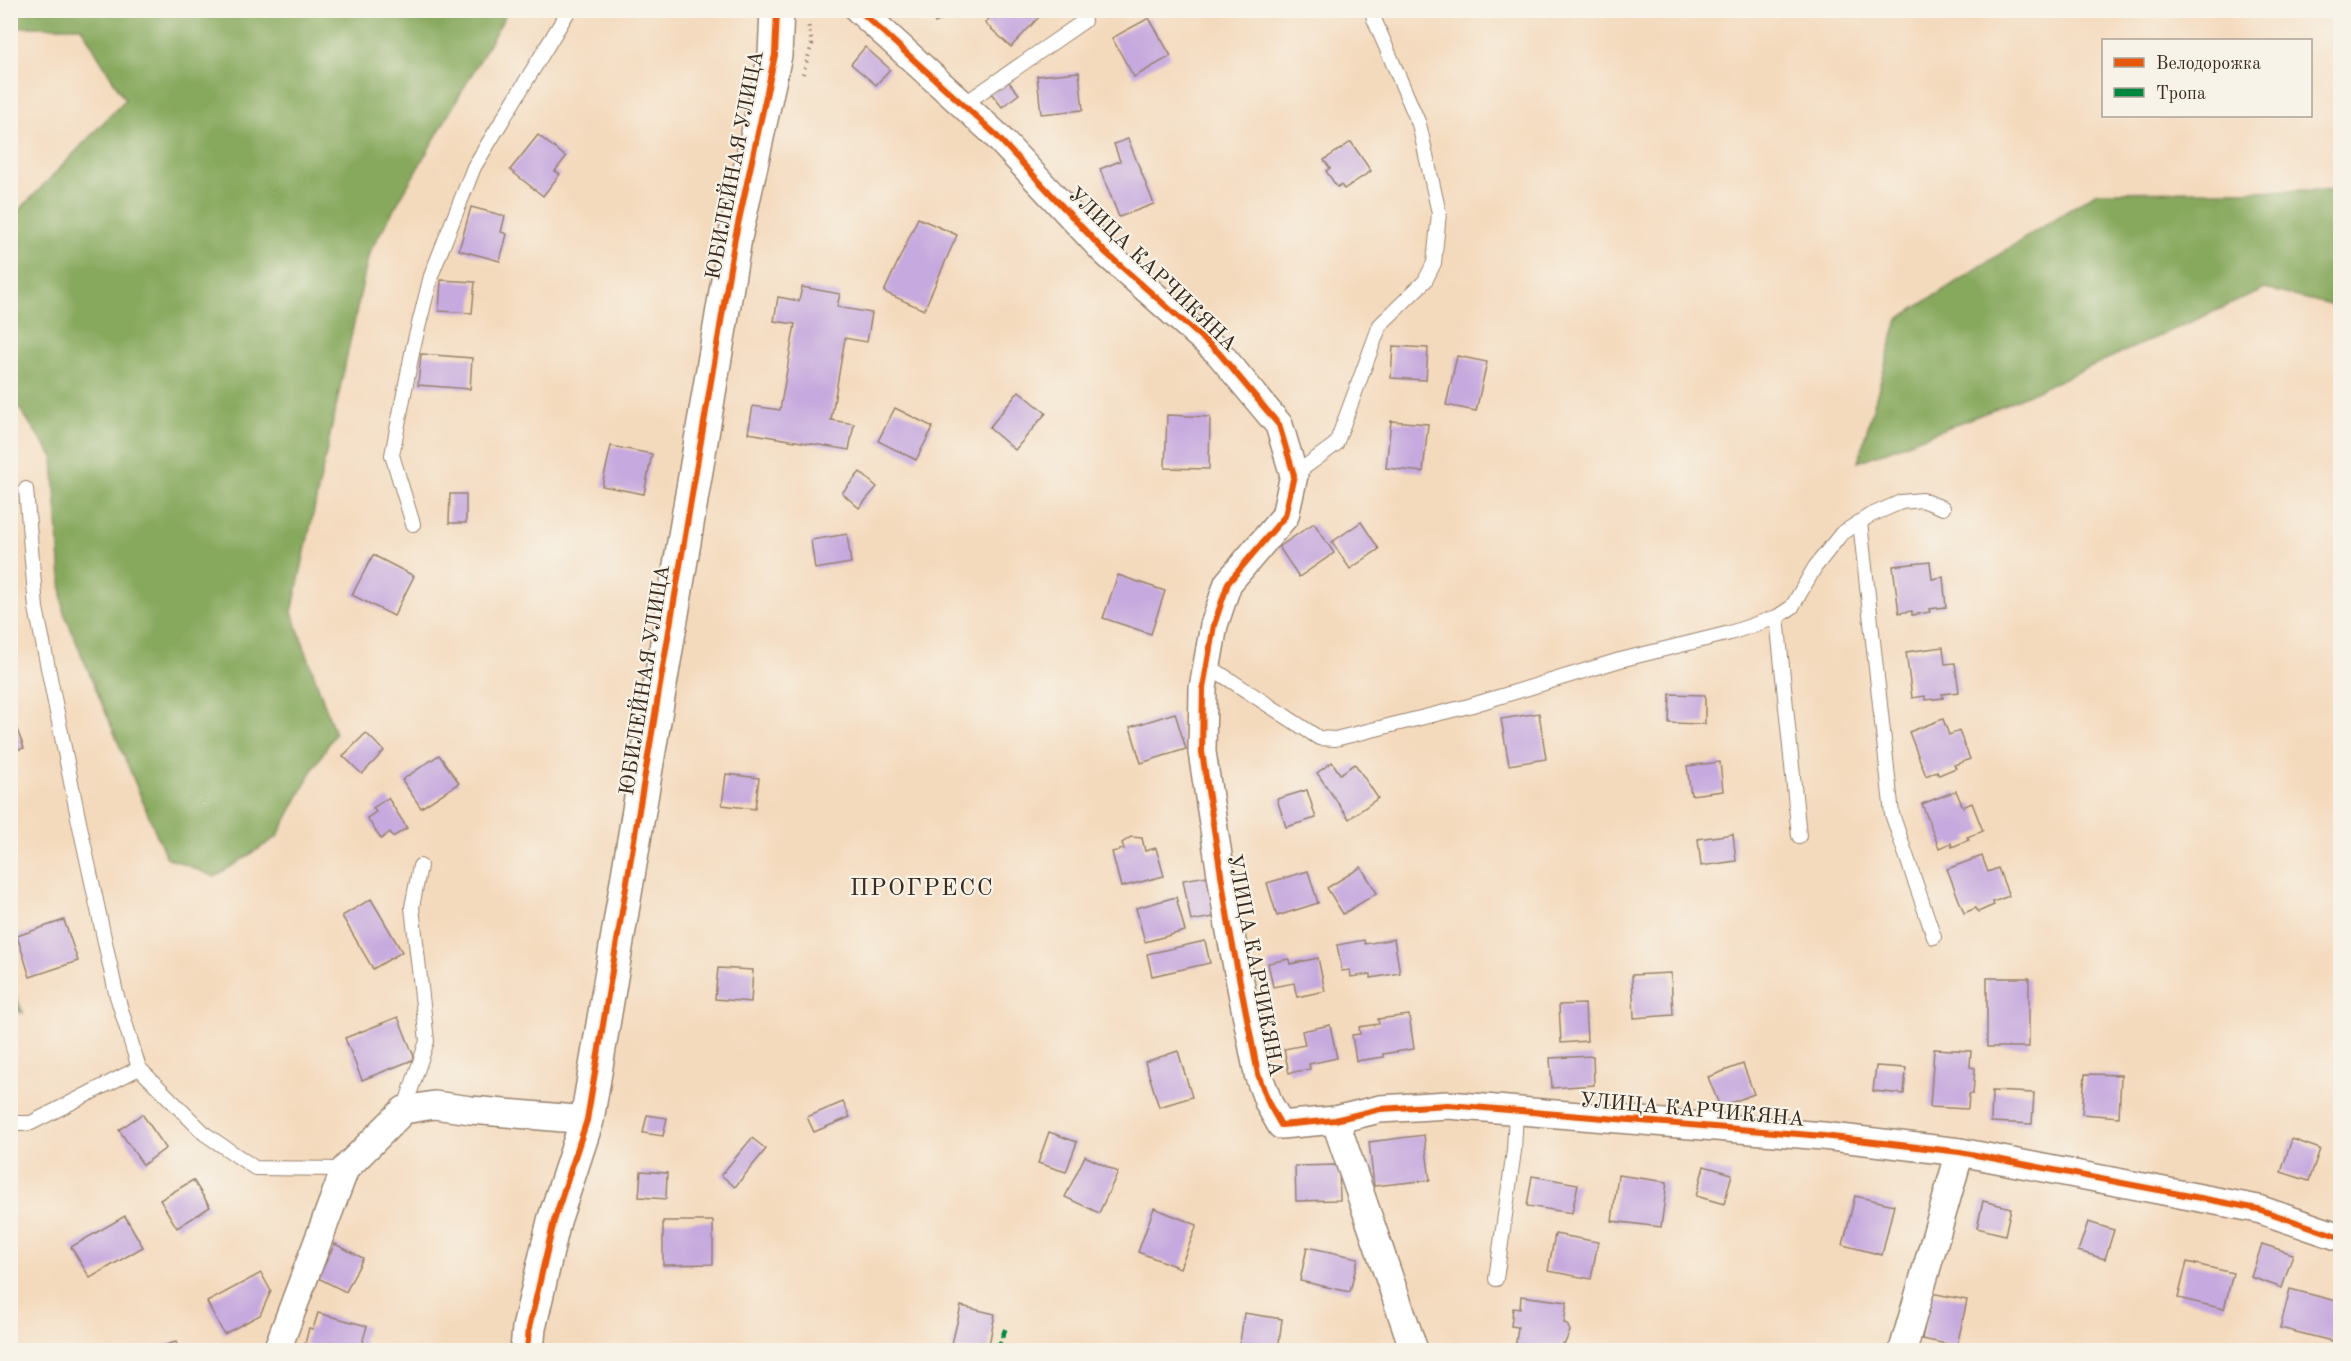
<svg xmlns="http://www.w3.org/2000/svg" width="2351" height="1361" viewBox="0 0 2351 1361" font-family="'Old Standard TT',serif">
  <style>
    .forest { fill: #87a95d; stroke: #616a3e; stroke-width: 1.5 }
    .building { fill: #c6a9de }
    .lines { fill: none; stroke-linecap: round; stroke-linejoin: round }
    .lane-casing { stroke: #98826e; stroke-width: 16 }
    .street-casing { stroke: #98826e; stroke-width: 30 }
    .secondary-casing { stroke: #98826e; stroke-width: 36 }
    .path { stroke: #98826e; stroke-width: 4; stroke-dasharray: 1.5 4.5; stroke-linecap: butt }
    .lane { stroke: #fff; stroke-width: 14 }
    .street { stroke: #fff; stroke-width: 27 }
    .secondary { stroke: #fff; stroke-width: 33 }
    .quiet { stroke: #00873e; stroke-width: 4.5; stroke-dasharray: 9 4.5; stroke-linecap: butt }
    .cycleway-casing { stroke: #f7f3e8; stroke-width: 10 }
    .cycleway { stroke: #e8590c; stroke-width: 6 }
    .labels { text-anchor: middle; stroke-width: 4.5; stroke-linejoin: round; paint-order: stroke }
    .street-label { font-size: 21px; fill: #3b2a1e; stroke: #f7f3e8 }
    .quarter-label { font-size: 24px; letter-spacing: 1.5px; fill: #3b2a1e; stroke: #f7f3e8 }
  </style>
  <rect width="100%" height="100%" fill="#f7f3e8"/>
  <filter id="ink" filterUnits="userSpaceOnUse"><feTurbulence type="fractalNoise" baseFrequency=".0167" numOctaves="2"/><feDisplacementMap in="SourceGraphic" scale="12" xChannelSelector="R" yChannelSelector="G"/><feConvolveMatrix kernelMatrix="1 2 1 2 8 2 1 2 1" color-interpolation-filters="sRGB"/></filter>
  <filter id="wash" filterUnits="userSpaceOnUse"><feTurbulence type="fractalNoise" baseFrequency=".008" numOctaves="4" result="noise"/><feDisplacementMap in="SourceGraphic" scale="24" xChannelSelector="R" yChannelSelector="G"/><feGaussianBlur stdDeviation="1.35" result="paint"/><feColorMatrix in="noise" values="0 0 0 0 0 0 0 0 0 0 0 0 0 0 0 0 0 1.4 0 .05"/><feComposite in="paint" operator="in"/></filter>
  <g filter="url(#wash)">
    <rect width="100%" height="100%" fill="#f4dabd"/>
    <g class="forest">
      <path d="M 11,10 L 508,11 L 369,253 L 292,612 L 335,734 L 313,769 L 277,837 L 215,877 L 166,857 L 63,610 L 53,457 L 11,396 L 11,219 L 125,100 L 81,27 L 11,27 Z"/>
      <path d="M 2340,190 L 2340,307 L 2265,289 L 1990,411 L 1858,462 L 1898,319 L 2097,192 Z"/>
      <path d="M 10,985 L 11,985 L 23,1013 L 11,1008 Z"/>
    </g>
    <g id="blocks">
      <g class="building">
        <path d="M 929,10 L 963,10 L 935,23 Z"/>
        <path d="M 997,10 L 1032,10 L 1039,17 L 1011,47 L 985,23 Z"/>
        <path d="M 1149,18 L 1171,56 L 1134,77 L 1112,38 Z"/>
        <path d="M 865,47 L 890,69 L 876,85 L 851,64 Z"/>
        <path d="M 1079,72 L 1083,110 L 1041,114 L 1037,76 Z"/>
        <path d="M 1007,80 L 1019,94 L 1002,107 L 991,93 Z"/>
        <path d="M 538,135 L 566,157 L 555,171 L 560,174 L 543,196 L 510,170 Z"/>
        <path d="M 1128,139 L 1154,204 L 1119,217 L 1100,169 L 1120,161 L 1114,144 Z"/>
        <path d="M 1351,142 L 1371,171 L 1344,189 L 1341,185 L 1337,187 L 1326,171 L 1330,168 L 1324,160 Z"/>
        <path d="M 471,207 L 505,216 L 501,232 L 507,234 L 500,261 L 459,250 Z"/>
        <path d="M 918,218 L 957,235 L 924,310 L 884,292 Z"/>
        <path d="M 441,280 L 475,282 L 472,313 L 439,311 Z"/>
        <path d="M 802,287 L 840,294 L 837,307 L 872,313 L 867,342 L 845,338 L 831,420 L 854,424 L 849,450 L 748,433 L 753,406 L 780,410 L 795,324 L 774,321 L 778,297 L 799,301 Z"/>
        <path d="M 1393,346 L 1428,348 L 1426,380 L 1391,378 Z"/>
        <path d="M 421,354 L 472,358 L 470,389 L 418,385 Z"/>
        <path d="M 1457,356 L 1487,362 L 1476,411 L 1446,405 Z"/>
        <path d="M 1019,391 L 1046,413 L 1015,450 L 989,428 Z"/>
        <path d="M 895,408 L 933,427 L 916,460 L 878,441 Z"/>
        <path d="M 1167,415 L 1210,417 L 1209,469 L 1165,468 Z"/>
        <path d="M 1391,421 L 1428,424 L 1423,472 L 1386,468 Z"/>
        <path d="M 611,446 L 652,454 L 644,494 L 602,486 Z"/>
        <path d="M 860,472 L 877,487 L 859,508 L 842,493 Z"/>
        <path d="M 450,494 L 466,494 L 466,523 L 449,523 Z"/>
        <path d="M 1361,522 L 1379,549 L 1350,569 L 1332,542 Z"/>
        <path d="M 1314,523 L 1334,553 L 1299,577 L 1279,547 Z"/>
        <path d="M 847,534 L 851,563 L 815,569 L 811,540 Z"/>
        <path d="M 373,555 L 414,576 L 394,616 L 352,595 Z"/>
        <path d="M 1930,562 L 1932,579 L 1943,577 L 1946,607 L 1929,609 L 1930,612 L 1912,615 L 1912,611 L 1899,613 L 1893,566 Z"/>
        <path d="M 1118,575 L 1165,591 L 1151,634 L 1103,618 Z"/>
        <path d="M 1943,647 L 1945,664 L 1955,663 L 1959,692 L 1942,694 L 1943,698 L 1925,700 L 1925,696 L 1912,698 L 1906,652 Z"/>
        <path d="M 1670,694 L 1705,695 L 1705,724 L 1669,723 Z"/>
        <path d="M 10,711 L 24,748 L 10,752 Z"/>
        <path d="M 1175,713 L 1186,749 L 1141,763 L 1130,727 Z"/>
        <path d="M 1539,713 L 1546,759 L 1509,765 L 1501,719 Z"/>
        <path d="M 1943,719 L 1949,735 L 1959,731 L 1970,759 L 1954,765 L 1956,768 L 1939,775 L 1937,771 L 1926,776 L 1909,732 Z"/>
        <path d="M 366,733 L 384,751 L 362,774 L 343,756 Z"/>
        <path d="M 439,755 L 459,783 L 421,808 L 402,780 Z"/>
        <path d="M 1332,762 L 1340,774 L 1355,764 L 1378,798 L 1349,819 L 1317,773 Z"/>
        <path d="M 1720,762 L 1723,791 L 1691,795 L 1687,766 Z"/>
        <path d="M 726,774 L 759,778 L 755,809 L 722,805 Z"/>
        <path d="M 1307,790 L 1316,818 L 1286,827 L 1277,799 Z"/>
        <path d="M 1956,791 L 1963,807 L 1972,803 L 1983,831 L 1967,837 L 1969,840 L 1952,847 L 1951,843 L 1939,848 L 1922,804 Z"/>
        <path d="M 388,798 L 407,828 L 393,837 L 390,832 L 381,839 L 367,818 L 376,812 L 373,808 Z"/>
        <path d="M 1733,834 L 1736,861 L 1701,866 L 1698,839 Z"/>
        <path d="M 1131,837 L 1142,838 L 1145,851 L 1156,848 L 1164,876 L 1121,887 L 1112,852 L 1124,849 L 1122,843 Z"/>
        <path d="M 1982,856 L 1988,872 L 1998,868 L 2009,896 L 1993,902 L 1994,905 L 1978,912 L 1976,908 L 1964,913 L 1947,869 Z"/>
        <path d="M 1361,867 L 1377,893 L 1343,914 L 1327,888 Z"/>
        <path d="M 1308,871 L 1318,903 L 1277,916 L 1267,883 Z"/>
        <path d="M 1207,876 L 1214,917 L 1191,921 L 1183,880 Z"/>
        <path d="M 1176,897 L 1185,931 L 1145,942 L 1136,908 Z"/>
        <path d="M 371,899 L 402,952 L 373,969 L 342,916 Z"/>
        <path d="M 64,920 L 78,961 L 30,977 L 17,936 Z"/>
        <path d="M 1394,939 L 1400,973 L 1371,978 L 1371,974 L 1351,977 L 1350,970 L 1342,971 L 1337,945 L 1364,940 L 1365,944 Z"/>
        <path d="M 1205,941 L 1210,963 L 1152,976 L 1147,954 Z"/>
        <path d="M 1318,958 L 1325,991 L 1297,997 L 1294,983 L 1273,987 L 1268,963 L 1289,959 L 1290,964 Z"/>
        <path d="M 718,968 L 753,970 L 751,1002 L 715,999 Z"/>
        <path d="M 1671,973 L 1673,1015 L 1634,1018 L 1632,975 Z"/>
        <rect x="1987" y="978" width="42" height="69"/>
        <path d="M 1585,1004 L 1587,1041 L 1561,1043 L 1559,1005 Z"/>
        <path d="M 1409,1015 L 1414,1049 L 1383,1054 L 1383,1057 L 1356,1061 L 1352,1035 L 1360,1034 L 1359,1027 L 1379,1024 L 1378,1019 Z"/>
        <path d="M 398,1017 L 415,1059 L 362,1080 L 345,1038 Z"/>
        <path d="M 1330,1025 L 1337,1058 L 1309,1064 L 1310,1069 L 1289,1073 L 1284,1049 L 1305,1045 L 1302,1031 Z"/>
        <path d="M 1934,1049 L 1971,1051 L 1970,1067 L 1975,1068 L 1973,1094 L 1969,1094 L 1968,1109 L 1930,1107 Z"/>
        <path d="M 1178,1051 L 1192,1097 L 1159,1107 L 1145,1062 Z"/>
        <path d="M 1593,1056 L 1594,1085 L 1552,1088 L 1550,1058 Z"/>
        <path d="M 1743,1064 L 1754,1094 L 1720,1107 L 1708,1077 Z"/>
        <path d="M 1876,1066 L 1906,1068 L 1904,1094 L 1873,1091 Z"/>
        <path d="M 2085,1074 L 2121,1075 L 2119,1117 L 2082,1114 Z"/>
        <path d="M 1992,1091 L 2034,1093 L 2032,1124 L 1991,1122 Z"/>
        <path d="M 843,1102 L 850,1117 L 814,1132 L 807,1117 Z"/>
        <path d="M 142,1114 L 166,1148 L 143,1165 L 119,1130 Z"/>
        <path d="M 647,1115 L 667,1118 L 663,1136 L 643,1133 Z"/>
        <path d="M 1049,1132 L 1077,1142 L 1066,1172 L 1038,1163 Z"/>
        <path d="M 1424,1135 L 1430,1180 L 1374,1186 L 1369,1142 Z"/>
        <path d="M 752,1138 L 766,1149 L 735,1187 L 721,1175 Z"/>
        <path d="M 2292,1139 L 2320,1149 L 2309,1181 L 2281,1172 Z"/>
        <path d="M 1085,1156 L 1118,1172 L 1099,1213 L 1065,1197 Z"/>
        <path d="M 1339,1165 L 1340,1200 L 1296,1201 L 1295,1166 Z"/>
        <path d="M 1704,1166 L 1732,1174 L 1724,1204 L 1696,1196 Z"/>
        <path d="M 641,1171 L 667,1173 L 666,1199 L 639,1197 Z"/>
        <path d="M 1618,1175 L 1667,1182 L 1661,1227 L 1612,1221 Z"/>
        <path d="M 1532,1176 L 1578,1184 L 1572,1213 L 1527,1206 Z"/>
        <path d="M 193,1180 L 210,1207 L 177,1228 L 160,1200 Z"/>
        <path d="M 1855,1196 L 1894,1205 L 1882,1255 L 1843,1245 Z"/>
        <path d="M 1983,1201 L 2011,1208 L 2005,1235 L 1977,1228 Z"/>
        <path d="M 1154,1208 L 1197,1225 L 1180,1268 L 1138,1252 Z"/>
        <path d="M 125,1216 L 143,1247 L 90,1278 L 71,1247 Z"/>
        <path d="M 663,1221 L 713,1221 L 713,1264 L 663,1265 Z"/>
        <path d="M 2088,1222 L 2114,1230 L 2105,1259 L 2078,1251 Z"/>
        <path d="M 1555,1234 L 1598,1242 L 1591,1279 L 1548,1271 Z"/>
        <path d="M 335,1244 L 363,1258 L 346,1292 L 318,1278 Z"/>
        <path d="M 2262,1244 L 2293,1254 L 2282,1288 L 2251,1277 Z"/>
        <path d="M 1307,1247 L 1358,1258 L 1350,1292 L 1300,1281 Z"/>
        <path d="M 2187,1262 L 2233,1273 L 2224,1309 L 2178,1298 Z"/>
        <path d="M 261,1273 L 271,1291 L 260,1315 L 224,1334 L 207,1302 Z"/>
        <path d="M 2290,1289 L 2340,1302 L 2332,1341 L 2280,1328 Z"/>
        <path d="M 1931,1293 L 1967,1300 L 1957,1346 L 1922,1339 Z"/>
        <path d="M 1521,1296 L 1567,1302 L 1564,1323 L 1567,1324 L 1570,1331 L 1565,1343 L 1562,1343 L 1561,1350 L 1515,1350 L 1518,1327 L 1511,1326 L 1513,1308 L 1520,1309 Z"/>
        <path d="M 961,1306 L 995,1314 L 988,1350 L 963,1350 L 951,1348 Z"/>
        <path d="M 318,1313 L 367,1326 L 363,1340 L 365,1346 L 364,1350 L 308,1350 L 309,1345 L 305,1344 L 309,1328 L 313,1329 Z"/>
        <path d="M 1244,1313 L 1282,1319 L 1278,1350 L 1239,1350 Z"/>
        <path d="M 176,1342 L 179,1350 L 149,1350 Z"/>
      </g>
    </g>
  </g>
  <g filter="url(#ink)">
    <use href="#blocks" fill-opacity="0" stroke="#98826e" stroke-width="1.5"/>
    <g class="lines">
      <g class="lane-casing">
        <g id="lane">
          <path d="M 964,104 L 1084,21"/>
          <path d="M 1294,475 L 1336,444 L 1380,325 L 1425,281 L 1434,263 L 1439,213 L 1419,124 L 1374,19 L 1372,10"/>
          <path d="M 26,489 L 36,608 L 79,822 L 116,993 L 139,1068 L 205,1134 L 255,1168 L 345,1169"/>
          <path d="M 1860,522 L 1892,814 L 1934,937"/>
          <path d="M 413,524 L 392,455 L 413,348 L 431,276 L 474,167 L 569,10"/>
          <path d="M 1777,617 L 1799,836"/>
          <path d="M 1207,665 L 1319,738 L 1335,739 L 1469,706 L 1620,660 L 1730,633 L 1777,617 L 1792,607 L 1815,567 L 1841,534 L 1869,516 L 1901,502 L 1922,500 L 1943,508"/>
          <path d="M 404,1110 L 427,1041 L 412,907 L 420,866"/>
          <path d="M 10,1123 L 31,1123 L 139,1068"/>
          <path d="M 1496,1279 L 1514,1151 L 1516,1111"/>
        </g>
      </g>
      <g class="street-casing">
        <g id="street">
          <path d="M 859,10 L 993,132 L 1105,252 L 1219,353 L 1279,425 L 1294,475 L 1285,516 L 1228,583 L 1214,625 L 1203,688 L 1202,752 L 1229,926 L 1258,1074 L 1269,1104 L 1281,1125 L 1335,1120 L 1380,1109 L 1448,1105 L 1823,1136 L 1960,1152 L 2258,1209 L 2340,1237"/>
          <path d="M 1335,1120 L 1414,1350"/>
          <path d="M 277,1350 L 345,1169 L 404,1110 L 434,1105 L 471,1110 L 587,1120"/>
          <path d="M 1903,1350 L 1960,1152"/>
        </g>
      </g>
      <g class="secondary-casing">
        <path id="secondary" d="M 527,1350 L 529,1328 L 554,1221 L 587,1120 L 735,238 L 775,55 L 777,10"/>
      </g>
      <path class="path" d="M 803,74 L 812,44 L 808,23"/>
      <use href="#lane" class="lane"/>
      <use href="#street" class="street"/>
      <use href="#secondary" class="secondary"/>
      <path class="quiet" d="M 997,1350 L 1007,1325"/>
      <g class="cycleway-casing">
        <g id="cycleway">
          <path d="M 859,10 L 993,132 L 1105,252 L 1219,353 L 1279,425 L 1294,475 L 1285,516 L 1228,583 L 1214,625 L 1203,688 L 1202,752 L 1229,926 L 1258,1074 L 1269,1104 L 1281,1125 L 1335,1120 L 1380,1109 L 1448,1105 L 1823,1136 L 1960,1152 L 2258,1209 L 2340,1237"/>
          <path d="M 527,1350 L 529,1328 L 554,1221 L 587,1120 L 735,238 L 775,55 L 777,10"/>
        </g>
      </g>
      <use href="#cycleway" class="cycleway"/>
    </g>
  </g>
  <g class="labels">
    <g class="street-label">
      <text transform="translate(734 165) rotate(-79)" y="7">ЮБИЛЕЙНАЯ УЛИЦА</text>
      <text transform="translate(1153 269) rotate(44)" y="7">УЛИЦА КАРЧИКЯНА</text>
      <text transform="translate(644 680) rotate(-81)" y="7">ЮБИЛЕЙНАЯ УЛИЦА</text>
      <text transform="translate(1256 965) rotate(79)" y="7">УЛИЦА КАРЧИКЯНА</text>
      <text transform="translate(1692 1109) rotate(5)" y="7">УЛИЦА КАРЧИКЯНА</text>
    </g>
    <g class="quarter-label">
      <text x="922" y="895">ПРОГРЕСС</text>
    </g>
  </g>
  <rect width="2351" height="1361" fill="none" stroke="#f7f3e8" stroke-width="36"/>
  <rect x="2102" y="39" width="210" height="78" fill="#f7f3e8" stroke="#aca397" stroke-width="1.5"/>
  <rect x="2114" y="58" width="30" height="9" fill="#e8590c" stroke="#aca397" stroke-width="1.5"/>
  <text x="2156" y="69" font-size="18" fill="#3b2a1e">Велодорожка</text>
  <rect x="2114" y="88" width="30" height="9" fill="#00873e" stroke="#aca397" stroke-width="1.5"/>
  <text x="2156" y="99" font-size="18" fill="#3b2a1e">Тропа</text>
</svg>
